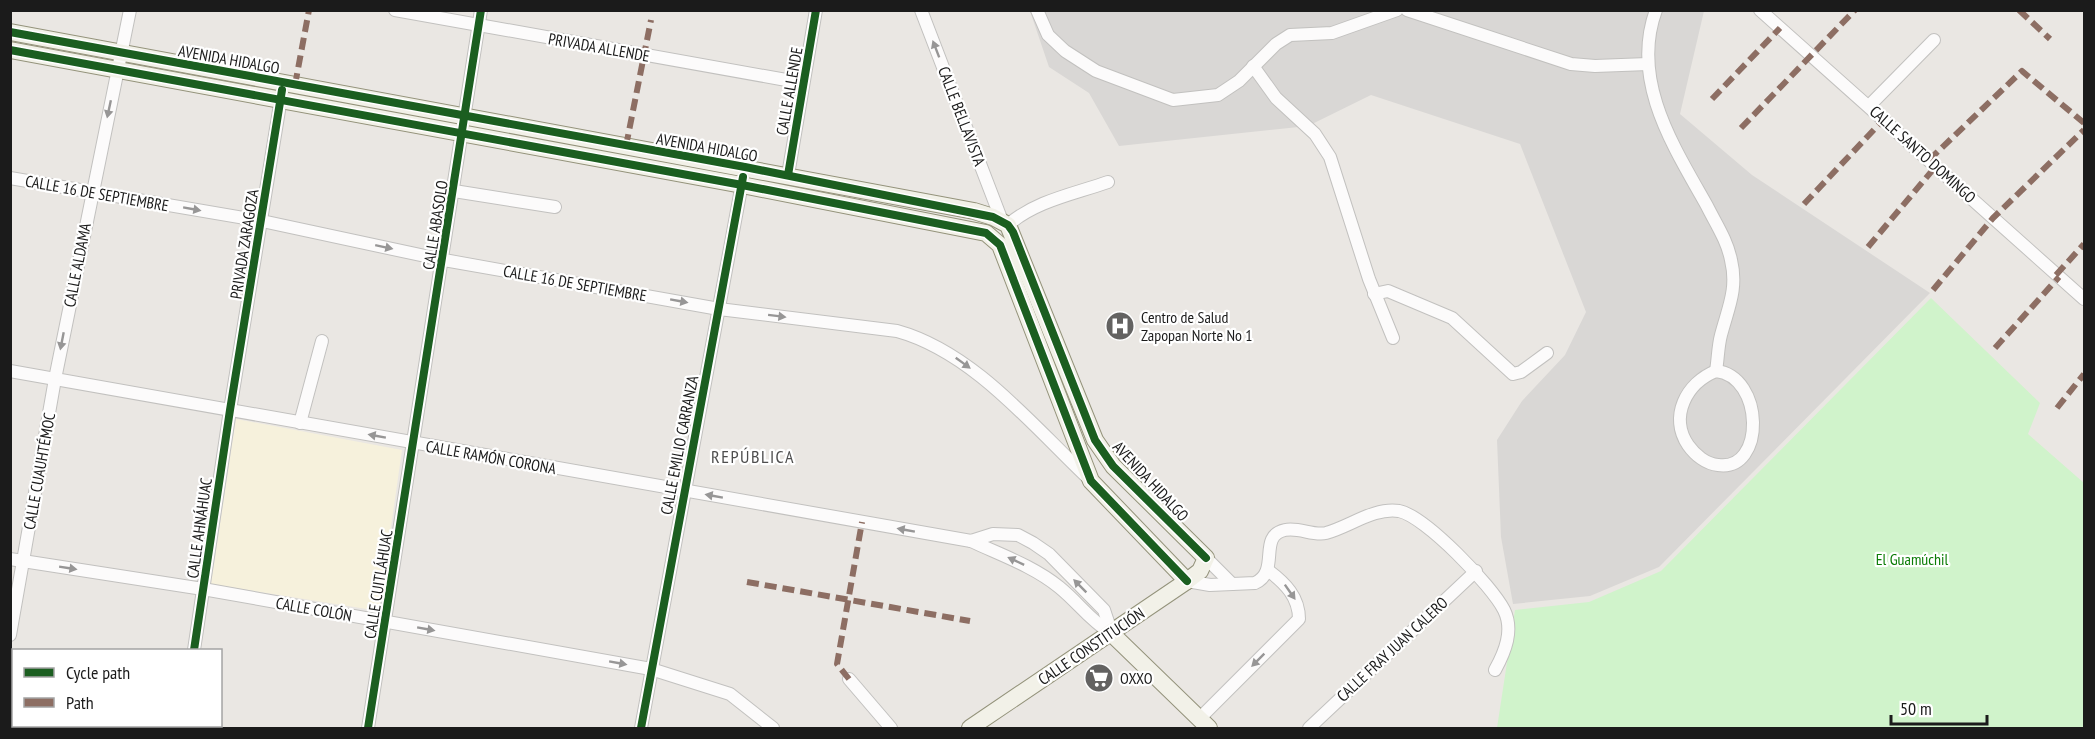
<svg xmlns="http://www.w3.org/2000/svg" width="2095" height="739" viewBox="0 0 2095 739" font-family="'PT Sans Narrow',sans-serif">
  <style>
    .residential { fill: #d9d7d5 }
    .education { fill: #f6f1dc }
    .park { fill: #d0f3cb }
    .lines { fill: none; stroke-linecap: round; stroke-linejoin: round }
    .street-casing { stroke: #c2c1bf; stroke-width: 14 }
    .secondary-casing { stroke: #94937b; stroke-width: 18 }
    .street { stroke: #fcfbfb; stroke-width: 12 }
    .secondary { stroke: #f2f1e8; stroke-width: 16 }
    .quiet { stroke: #8d6e63; stroke-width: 6; stroke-dasharray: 12 6; stroke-linecap: butt }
    .cycleway-casing { stroke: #fff; stroke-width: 11 }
    .cycleway { stroke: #1b5e20; stroke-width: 8 }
    .oneway { fill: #979696 }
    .labels { text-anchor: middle; stroke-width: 4.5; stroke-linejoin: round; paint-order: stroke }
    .street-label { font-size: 16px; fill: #1b1b1b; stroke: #fff }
    .poi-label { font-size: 16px; fill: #1b1b1b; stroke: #fff; text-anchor: start }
    .park-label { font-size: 16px; fill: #0b7c06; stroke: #fff }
    .neighbourhood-label { font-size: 18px; letter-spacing: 1.5px; fill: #4e4e4e; stroke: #fff }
  </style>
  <rect width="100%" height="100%" fill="#eae7e3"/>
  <path class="residential" d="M 1030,11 L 1704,11 L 1680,114 L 1752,175 L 1930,293 L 1659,567 L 1590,596 L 1513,604 L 1501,537 L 1497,440 L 1522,401 L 1565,355 L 1586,312 L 1520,144 L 1371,95 L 1308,126 L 1119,146 L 1089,93 L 1049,67 Z"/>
  <path class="education" d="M 236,419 L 402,450 L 379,611 L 211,584 Z"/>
  <path class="park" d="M 1931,298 L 2040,403 L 2028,434 L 2084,483 L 2084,728 L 1497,728 L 1515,610 L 1589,602 L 1661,571 Z"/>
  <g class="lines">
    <g class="street-casing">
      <g id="street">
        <path d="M 395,10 L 803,83"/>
        <path d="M 921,10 L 1002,221"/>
        <path d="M 1037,10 L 1048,35 L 1065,51 L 1096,71 L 1173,100 L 1218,95 L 1239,81 L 1276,44 L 1290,35 L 1332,33 L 1397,10"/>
        <path d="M 1407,10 L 1571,64 L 1595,66 L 1648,64"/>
        <path d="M 1656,10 C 1630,81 1674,147 1707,206 C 1716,224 1727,240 1731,260 C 1738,289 1728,308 1721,335 C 1718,346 1718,359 1716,371"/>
        <path d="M 1760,10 L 2084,299"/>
        <path d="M 1253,66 L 1276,98 L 1315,134 L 1330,157 L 1369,279 L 1393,338"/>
        <path d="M 1869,106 L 1934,40"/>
        <path d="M 788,175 L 816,10"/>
        <path d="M 10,178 L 262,221 L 444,260 L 719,309 L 897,331 C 973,352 1032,425 1088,478"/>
        <path d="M 454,191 L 555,207"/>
        <path d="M 1008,225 C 1035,201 1074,194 1108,182"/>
        <path d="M 1374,294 L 1388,291 L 1452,318 L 1513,374 L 1521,372 L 1547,353"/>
        <path d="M 10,371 L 971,541 L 993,534 L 1018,535 L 1033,543 L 1049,554 L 1104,610 L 1112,634"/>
        <path d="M 1716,371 C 1764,376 1766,472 1718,465 C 1706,464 1695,455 1688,445 C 1669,417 1686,383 1716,371 Z"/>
        <path d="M 300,423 L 322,341"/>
        <path d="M 971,541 C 1001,555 1033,566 1059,587 C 1080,604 1087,618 1112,634"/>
        <path d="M 1206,558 L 1232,584"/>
        <path d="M 10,559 L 203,589 L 651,669 L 730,694 L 773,728"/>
        <path d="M 1187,581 L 1210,585 L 1255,583 C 1281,571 1257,536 1285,530 C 1299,527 1313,536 1326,533 C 1349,527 1374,507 1399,511 C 1425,516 1492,586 1504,610 C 1514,630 1505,652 1495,670"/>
        <path d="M 10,635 L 55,379 L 130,10"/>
        <path d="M 194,650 L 230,410 L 282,92"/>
        <path d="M 849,679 L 891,728"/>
        <path d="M 1199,719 L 1299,619 C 1299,597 1285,583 1269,571"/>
        <path d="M 183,728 L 183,726"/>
        <path d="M 368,728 L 481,10"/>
        <path d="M 641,728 L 743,178"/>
        <path d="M 1309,728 L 1476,571"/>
      </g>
    </g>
    <g class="secondary-casing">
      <g id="secondary">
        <path d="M 10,32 L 974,211 L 993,217 L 1008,225 L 1095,440 L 1113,466 L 1206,558 L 1200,571 L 1187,581 L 970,728"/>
        <path d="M 10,50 L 742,185 L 986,233 L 1000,245 L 1091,481 L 1187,581"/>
        <path d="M 1112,634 L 1209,728"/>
      </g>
    </g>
    <use href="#street" class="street"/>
    <use href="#secondary" class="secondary"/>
    <g class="quiet">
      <path d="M 2019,10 L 2050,39"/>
      <path d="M 295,85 L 309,10"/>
      <path d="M 1712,99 L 1780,28"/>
      <path d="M 1741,128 L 1855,10"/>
      <path d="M 626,146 L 651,20"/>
      <path d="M 1929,160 L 2022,71 L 2084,123"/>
      <path d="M 1804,204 L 1884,119"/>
      <path d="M 1868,247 L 1936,166"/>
      <path d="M 2056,275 L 2084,244"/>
      <path d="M 1933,290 L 1993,218 L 2084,130"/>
      <path d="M 1995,348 L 2059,277"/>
      <path d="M 2057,408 L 2084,374"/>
      <path d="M 747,582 L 970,621"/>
      <path d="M 849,679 L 837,664 L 862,522"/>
    </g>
    <g class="cycleway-casing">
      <g id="cycleway">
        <path d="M 10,32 L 745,167 L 993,217 L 1008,225 L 1013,232 L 1095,440 L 1113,466 L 1206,558"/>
        <path d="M 10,50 L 742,185 L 986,233 L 1000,245 L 1091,481 L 1187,581"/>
        <path d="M 788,175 L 816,10"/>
        <path d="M 194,650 L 230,410 L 282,90"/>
        <path d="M 368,728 L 481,10"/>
        <path d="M 641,728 L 743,177"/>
      </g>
    </g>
    <use href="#cycleway" class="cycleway"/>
  </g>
  <defs><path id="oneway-solid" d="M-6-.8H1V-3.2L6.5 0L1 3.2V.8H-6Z" transform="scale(1.5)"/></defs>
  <g class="oneway">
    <use href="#oneway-solid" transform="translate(936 49) rotate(-111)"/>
    <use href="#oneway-solid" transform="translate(109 109) rotate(102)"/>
    <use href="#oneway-solid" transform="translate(192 209) rotate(10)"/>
    <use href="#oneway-solid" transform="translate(384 247) rotate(12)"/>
    <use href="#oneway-solid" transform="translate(679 301) rotate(10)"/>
    <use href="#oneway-solid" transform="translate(777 316) rotate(7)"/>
    <use href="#oneway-solid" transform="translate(62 341) rotate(101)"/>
    <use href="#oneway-solid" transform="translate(963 363) rotate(36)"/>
    <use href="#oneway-solid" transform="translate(377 436) rotate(-170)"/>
    <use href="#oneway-solid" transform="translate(714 496) rotate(-170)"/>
    <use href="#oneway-solid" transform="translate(906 530) rotate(-170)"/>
    <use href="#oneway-solid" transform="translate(1016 561) rotate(-155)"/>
    <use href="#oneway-solid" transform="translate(68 568) rotate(9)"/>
    <use href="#oneway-solid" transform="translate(1080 586) rotate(-135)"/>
    <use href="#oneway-solid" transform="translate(1290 592) rotate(55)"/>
    <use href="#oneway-solid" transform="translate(426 629) rotate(10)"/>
    <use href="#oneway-solid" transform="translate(1258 660) rotate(135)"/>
    <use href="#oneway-solid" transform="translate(618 663) rotate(10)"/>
  </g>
  <defs>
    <g id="hospital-disc" transform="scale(1.5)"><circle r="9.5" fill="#636261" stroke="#fff"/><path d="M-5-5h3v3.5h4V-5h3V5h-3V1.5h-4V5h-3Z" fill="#fff"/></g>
    <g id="supermarket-disc" transform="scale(1.5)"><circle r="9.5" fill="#636261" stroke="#fff"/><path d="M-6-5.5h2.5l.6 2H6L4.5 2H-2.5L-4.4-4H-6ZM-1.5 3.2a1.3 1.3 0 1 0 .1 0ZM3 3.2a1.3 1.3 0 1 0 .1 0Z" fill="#fff"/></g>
  </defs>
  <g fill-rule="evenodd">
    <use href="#hospital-disc" x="1120" y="326"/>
    <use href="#supermarket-disc" x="1099" y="678"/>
  </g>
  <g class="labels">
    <g class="street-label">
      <text transform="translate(599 47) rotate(10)" y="6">PRIVADA ALLENDE</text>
      <text transform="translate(229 59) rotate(10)" y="6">AVENIDA HIDALGO</text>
      <text transform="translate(789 91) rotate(-80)" y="6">CALLE ALLENDE</text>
      <text transform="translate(962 116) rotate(69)" y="6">CALLE BELLAVISTA</text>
      <text transform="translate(707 147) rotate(10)" y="6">AVENIDA HIDALGO</text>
      <text transform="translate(1923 154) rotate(42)" y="6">CALLE SANTO DOMINGO</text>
      <text transform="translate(97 193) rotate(10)" y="6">CALLE 16 DE SEPTIEMBRE</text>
      <text transform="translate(435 225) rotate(-81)" y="6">CALLE ABASOLO</text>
      <text transform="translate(244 244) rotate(-81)" y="6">PRIVADA ZARAGOZA</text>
      <text transform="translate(77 265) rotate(-79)" y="6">CALLE ALDAMA</text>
      <text transform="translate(575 283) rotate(10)" y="6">CALLE 16 DE SEPTIEMBRE</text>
      <text transform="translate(679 445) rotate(-79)" y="6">CALLE EMILIO CARRANZA</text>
      <text transform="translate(491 457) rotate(10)" y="6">CALLE RAMÓN CORONA</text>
      <text transform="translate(39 471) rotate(-80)" y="6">CALLE CUAUHTÉMOC</text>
      <text transform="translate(1151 481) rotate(47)" y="6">AVENIDA HIDALGO</text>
      <text transform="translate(199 528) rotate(-82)" y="6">CALLE AHNÁHUAC</text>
      <text transform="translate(378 584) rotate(-81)" y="6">CALLE CUITLÁHUAC</text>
      <text transform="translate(314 609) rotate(10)" y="6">CALLE COLÓN</text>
      <text transform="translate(1091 646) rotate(-34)" y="6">CALLE CONSTITUCIÓN</text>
      <text transform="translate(1392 649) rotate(-43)" y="6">CALLE FRAY JUAN CALERO</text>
    </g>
    <g class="poi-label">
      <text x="1141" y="323">Centro de Salud<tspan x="1141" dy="18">Zapopan Norte No 1</tspan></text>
      <text x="1120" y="684">OXXO</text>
    </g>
    <g class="park-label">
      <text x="1912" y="565">El Guamúchil</text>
    </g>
    <g class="neighbourhood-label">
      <text x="753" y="463">REPÚBLICA</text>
    </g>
  </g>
  <rect width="2095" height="739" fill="none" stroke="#1b1b1b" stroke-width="24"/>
  <rect x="12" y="649" width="210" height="78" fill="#ffffff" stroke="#a4a4a4" stroke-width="1.5"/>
  <rect x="24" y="668" width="30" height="9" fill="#1b5e20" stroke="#a4a4a4" stroke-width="1.5"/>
  <text x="66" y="679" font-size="18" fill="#1b1b1b">Cycle path</text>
  <rect x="24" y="698" width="30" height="9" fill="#8d6e63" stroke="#a4a4a4" stroke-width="1.5"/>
  <text x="66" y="709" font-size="18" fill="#1b1b1b">Path</text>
  <path d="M1891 715v9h96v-9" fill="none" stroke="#1b1b1b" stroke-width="3"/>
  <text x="1900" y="715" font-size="18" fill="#1b1b1b" stroke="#ffffff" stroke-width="4.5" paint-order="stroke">50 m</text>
</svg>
